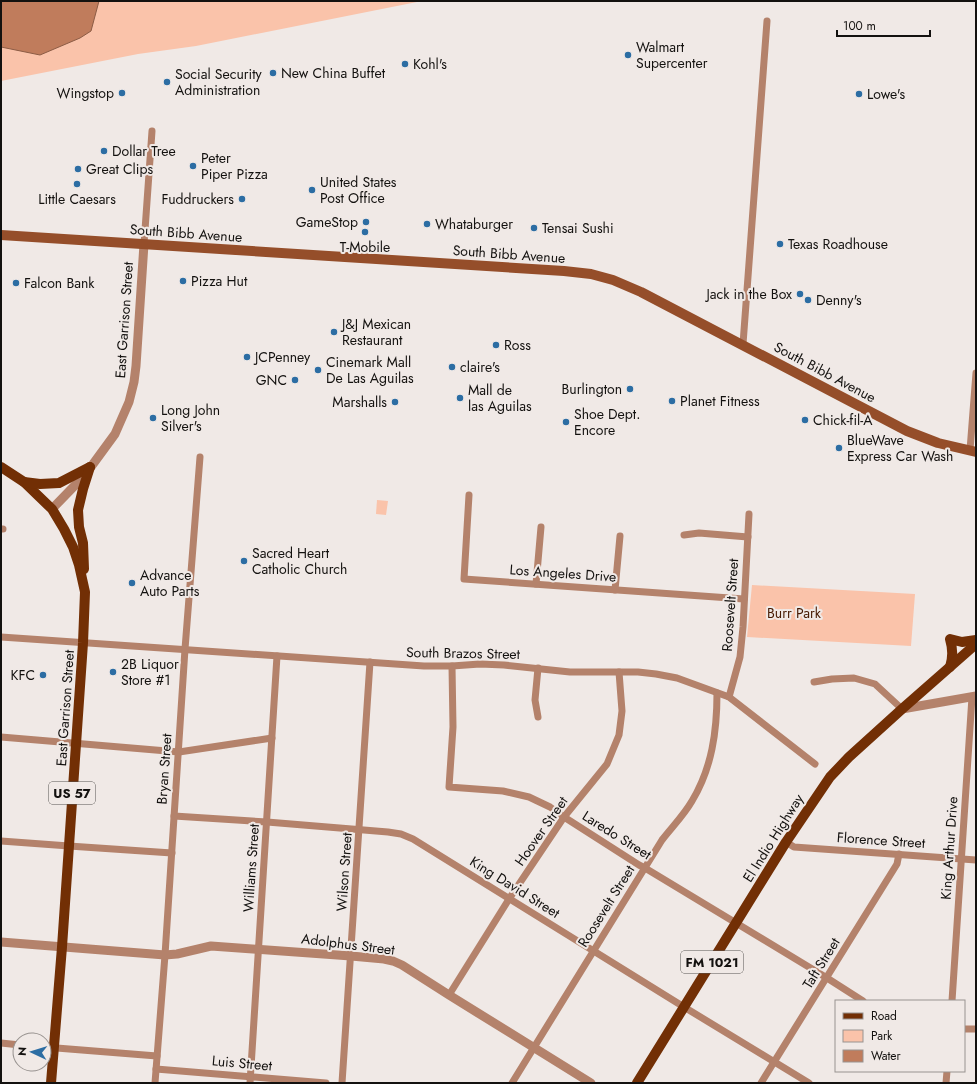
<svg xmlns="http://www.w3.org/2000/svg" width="977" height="1084" viewBox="0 0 977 1084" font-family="Jost,sans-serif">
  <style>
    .green { fill: #fac3aa }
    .water { fill: #c07c5c; stroke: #8c5c45 }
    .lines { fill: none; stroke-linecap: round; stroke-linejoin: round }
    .minor { stroke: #b4826b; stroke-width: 7 }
    .tertiary { stroke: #b4826b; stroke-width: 9 }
    .secondary { stroke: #954e2a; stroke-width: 10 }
    .primary { stroke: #722f05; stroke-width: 10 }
    .poi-dot { fill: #2c6da3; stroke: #f0e9e6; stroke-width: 1.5 }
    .labels { text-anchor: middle; stroke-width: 4; stroke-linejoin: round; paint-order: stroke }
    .shield { fill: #f0e9e6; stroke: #555250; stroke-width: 1 }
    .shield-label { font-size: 13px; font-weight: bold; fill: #13110f }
    .poi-label { font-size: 14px; fill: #13110f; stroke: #f0e9e6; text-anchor: start }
    .street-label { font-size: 14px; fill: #13110f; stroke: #f0e9e6 }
    .park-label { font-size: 14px; fill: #471a02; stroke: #f0e9e6 }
  </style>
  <rect width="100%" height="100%" fill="#f0e9e6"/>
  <g class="green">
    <path d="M 1,1 L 422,1 L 196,46 L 138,54 L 1,81 Z"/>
    <path d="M 377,500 L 388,501 L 386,515 L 376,514 Z"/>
    <path d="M 752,585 L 915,594 L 911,646 L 747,637 Z"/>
  </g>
  <path class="water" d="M 1,1 L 99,1 L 91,31 L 80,38 L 40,55 L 1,47 Z"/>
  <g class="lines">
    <g class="minor">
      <path d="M 144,244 L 152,131"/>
      <path d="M 743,344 L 767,21"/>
      <path d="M 970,450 L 976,373"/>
      <path d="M 469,495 L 464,579 L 744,599"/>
      <path d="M 1,529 L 3,529"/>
      <path d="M 684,535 L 699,533 L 748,537"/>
      <path d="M 536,584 L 541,527"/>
      <path d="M 615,590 L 620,536"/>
      <path d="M 1,637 L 424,666 L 452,666 L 480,664 L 504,665 L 570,672 L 638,672 L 656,674 L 677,678 L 729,697 L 815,764"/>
      <path d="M 452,666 L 453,727 L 449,787 L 503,791 L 529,797 L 550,807 L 564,817 L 639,865 L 645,868 L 827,978 L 863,1001"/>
      <path d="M 538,668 L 535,700 L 538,717"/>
      <path d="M 814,682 L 832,679 L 854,678 L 875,684 L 902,709"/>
      <path d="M 729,697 L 740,657 L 743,627 L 749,514"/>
      <path d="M 1,737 L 179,752 L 272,738"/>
      <path d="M 174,816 L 267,822 L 388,832 L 401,834 L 413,839 L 684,1007 L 809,1083"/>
      <path d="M 1,841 L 69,846 L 172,853"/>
      <path d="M 786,842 L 794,847 L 976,860"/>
      <path d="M 449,995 L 509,899 L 564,817 L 607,764 L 619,735 L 622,711 L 619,672"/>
      <path d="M 952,1001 L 972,697"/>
      <path d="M 964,1029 L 976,1029"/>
      <path d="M 1,1043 L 20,1045"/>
      <path d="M 44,1047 L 157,1056"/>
      <path d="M 156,1069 L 326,1083"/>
      <path d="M 155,1083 L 165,955 L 185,649 L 200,457"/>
      <path d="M 250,1083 L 277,656"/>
      <path d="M 342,1083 L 370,662"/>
      <path d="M 512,1083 L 662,840 C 672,827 684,815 692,801 C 712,768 717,731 717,693"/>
      <path d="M 761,1083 L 897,864 L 899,854"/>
      <path d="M 946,1083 L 947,1071"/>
    </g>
    <g class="tertiary">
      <path d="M 52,509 L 85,475 L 115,434 L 129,402 L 134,382 L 136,366 L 144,244"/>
      <path d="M 902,709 L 976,696"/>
      <path d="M 1,942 L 165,955 L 177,954 L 211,946 L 351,956 L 384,959 L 393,961 L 402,965 L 449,995 L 591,1083"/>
    </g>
    <path class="secondary" d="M 1,235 L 564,271 L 591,274 L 613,280 L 641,292 L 907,431 L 938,443 L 976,452"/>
    <g class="primary">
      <path d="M 1,467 L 24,482 L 52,509 L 64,529 L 73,547 L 79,565 L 85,592 L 83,643 L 62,947 L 51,1083"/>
      <path d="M 24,482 L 40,484 L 59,483 L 90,467"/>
      <path d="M 84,569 L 83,543 L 79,527 L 78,510 L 83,489 L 90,467"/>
      <path d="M 950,667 C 953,658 953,649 950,639 L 962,642 L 976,640"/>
      <path d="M 637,1083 L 786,842 L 830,777 L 849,757 L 902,709 L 976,644"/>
    </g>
  </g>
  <g class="poi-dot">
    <circle cx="628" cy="55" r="4"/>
    <circle cx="405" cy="64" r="4"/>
    <circle cx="273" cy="73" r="4"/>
    <circle cx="167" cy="82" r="4"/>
    <circle cx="122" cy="93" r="4"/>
    <circle cx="859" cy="94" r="4"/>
    <circle cx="104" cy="151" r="4"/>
    <circle cx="193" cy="166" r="4"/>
    <circle cx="78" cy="169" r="4"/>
    <circle cx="77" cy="184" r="4"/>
    <circle cx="312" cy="190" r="4"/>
    <circle cx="242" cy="199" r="4"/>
    <circle cx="366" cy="222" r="4"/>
    <circle cx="427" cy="224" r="4"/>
    <circle cx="534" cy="228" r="4"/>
    <circle cx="365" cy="232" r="4"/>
    <circle cx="780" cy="244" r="4"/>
    <circle cx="183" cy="281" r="4"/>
    <circle cx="16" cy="283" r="4"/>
    <circle cx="800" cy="294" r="4"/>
    <circle cx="808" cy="300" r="4"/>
    <circle cx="334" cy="332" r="4"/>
    <circle cx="496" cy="345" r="4"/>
    <circle cx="247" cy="357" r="4"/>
    <circle cx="452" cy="367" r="4"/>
    <circle cx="318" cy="370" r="4"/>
    <circle cx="295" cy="380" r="4"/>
    <circle cx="630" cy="389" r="4"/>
    <circle cx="460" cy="398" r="4"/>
    <circle cx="672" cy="401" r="4"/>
    <circle cx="395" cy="402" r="4"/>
    <circle cx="153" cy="418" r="4"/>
    <circle cx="805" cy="420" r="4"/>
    <circle cx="566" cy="422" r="4"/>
    <circle cx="839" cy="448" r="4"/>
    <circle cx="244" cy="561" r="4"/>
    <circle cx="132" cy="583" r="4"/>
    <circle cx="113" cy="672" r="4"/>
    <circle cx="43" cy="675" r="4"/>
  </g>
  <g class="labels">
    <g class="shield">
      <rect x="49" y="782" width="46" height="22" rx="3"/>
      <rect x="681" y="951" width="62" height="22" rx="3"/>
    </g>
    <g class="shield-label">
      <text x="72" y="798">US 57</text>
      <text x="712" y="967">FM 1021</text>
    </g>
    <g class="poi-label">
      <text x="636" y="52">Walmart<tspan x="636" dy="16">Supercenter</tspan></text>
      <text x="413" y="69">Kohl's</text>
      <text x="281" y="78">New China Buffet</text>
      <text x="175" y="79">Social Security<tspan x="175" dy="16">Administration</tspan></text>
      <text x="114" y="98" text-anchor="end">Wingstop</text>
      <text x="867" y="99">Lowe's</text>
      <text x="112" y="156">Dollar Tree</text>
      <text x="201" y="163">Peter<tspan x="201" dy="16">Piper Pizza</tspan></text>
      <text x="86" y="174">Great Clips</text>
      <text x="320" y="187">United States<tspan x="320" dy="16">Post Office</tspan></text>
      <text x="77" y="204" text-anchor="middle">Little Caesars</text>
      <text x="234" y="204" text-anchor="end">Fuddruckers</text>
      <text x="358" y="227" text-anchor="end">GameStop</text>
      <text x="435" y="229">Whataburger</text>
      <text x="542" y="233">Tensai Sushi</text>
      <text x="788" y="249">Texas Roadhouse</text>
      <text x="365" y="252" text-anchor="middle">T-Mobile</text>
      <text x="191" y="286">Pizza Hut</text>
      <text x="24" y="288">Falcon Bank</text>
      <text x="792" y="299" text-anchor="end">Jack in the Box</text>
      <text x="816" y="305">Denny's</text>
      <text x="342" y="329">J&amp;J Mexican<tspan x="342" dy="16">Restaurant</tspan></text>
      <text x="504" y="350">Ross</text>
      <text x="255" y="362">JCPenney</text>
      <text x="326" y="367">Cinemark Mall<tspan x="326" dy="16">De Las Aguilas</tspan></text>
      <text x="460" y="372">claire's</text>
      <text x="287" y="385" text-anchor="end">GNC</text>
      <text x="622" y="394" text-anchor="end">Burlington</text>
      <text x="468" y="395">Mall de<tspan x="468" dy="16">las Aguilas</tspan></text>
      <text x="680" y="406">Planet Fitness</text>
      <text x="387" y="407" text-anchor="end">Marshalls</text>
      <text x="161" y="415">Long John<tspan x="161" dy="16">Silver's</tspan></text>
      <text x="574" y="419">Shoe Dept.<tspan x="574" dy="16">Encore</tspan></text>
      <text x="813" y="425">Chick-fil-A</text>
      <text x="847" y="445">BlueWave<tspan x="847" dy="16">Express Car Wash</tspan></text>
      <text x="252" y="558">Sacred Heart<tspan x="252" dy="16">Catholic Church</tspan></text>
      <text x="140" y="580">Advance<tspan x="140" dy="16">Auto Parts</tspan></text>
      <text x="121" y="669">2B Liquor<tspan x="121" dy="16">Store #1</tspan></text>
      <text x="35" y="680" text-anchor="end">KFC</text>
    </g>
    <g class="street-label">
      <text transform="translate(186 233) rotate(4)" y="5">South Bibb Avenue</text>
      <text transform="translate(509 254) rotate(4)" y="5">South Bibb Avenue</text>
      <text transform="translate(124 320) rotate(-86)" y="5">East Garrison Street</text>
      <text transform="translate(825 372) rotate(28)" y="5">South Bibb Avenue</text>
      <text transform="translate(563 573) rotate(4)" y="5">Los Angeles Drive</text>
      <text transform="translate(730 605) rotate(-86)" y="5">Roosevelt Street</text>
      <text transform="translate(463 653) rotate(1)" y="5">South Brazos Street</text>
      <text transform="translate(65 708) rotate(-86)" y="5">East Garrison Street</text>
      <text transform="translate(164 769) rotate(-86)" y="5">Bryan Street</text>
      <text transform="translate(541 831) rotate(-55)" y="5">Hoover Street</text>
      <text transform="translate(617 835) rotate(32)" y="5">Laredo Street</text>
      <text transform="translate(773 838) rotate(-58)" y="5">El Indio Highway</text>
      <text transform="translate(881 840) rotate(4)" y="5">Florence Street</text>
      <text transform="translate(949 848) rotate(-86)" y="5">King Arthur Drive</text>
      <text transform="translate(251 868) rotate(-86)" y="5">Williams Street</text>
      <text transform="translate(344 872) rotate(-86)" y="5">Wilson Street</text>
      <text transform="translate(515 887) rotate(32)" y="5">King David Street</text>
      <text transform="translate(606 906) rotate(-58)" y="5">Roosevelt Street</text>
      <text transform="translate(348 944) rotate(7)" y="5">Adolphus Street</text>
      <text transform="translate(821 963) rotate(-58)" y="5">Taft Street</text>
      <text transform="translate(242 1063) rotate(5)" y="5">Luis Street</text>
    </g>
    <g class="park-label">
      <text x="794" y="618">Burr Park</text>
    </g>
  </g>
  <rect width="977" height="1084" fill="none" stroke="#13110f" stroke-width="4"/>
  <rect x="835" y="1000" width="130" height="72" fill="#f0e9e6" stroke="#989390"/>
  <rect x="843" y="1013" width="20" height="6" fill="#722f05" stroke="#989390"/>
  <text x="871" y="1020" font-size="12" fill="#13110f">Road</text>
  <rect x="843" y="1030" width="20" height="12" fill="#fac3aa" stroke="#989390"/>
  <text x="871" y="1040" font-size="12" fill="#13110f">Park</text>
  <rect x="843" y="1050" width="20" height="12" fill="#c07c5c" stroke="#989390"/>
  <text x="871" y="1060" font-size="12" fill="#13110f">Water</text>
  <g transform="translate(32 1052) rotate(274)"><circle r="19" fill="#f0e9e6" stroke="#989390"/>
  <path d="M0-3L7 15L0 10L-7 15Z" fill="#2c6da3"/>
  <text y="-6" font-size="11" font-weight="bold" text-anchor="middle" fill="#13110f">N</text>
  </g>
  <path d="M837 30v6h93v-6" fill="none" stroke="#13110f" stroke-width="2"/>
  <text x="843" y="30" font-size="12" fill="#13110f" stroke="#f0e9e6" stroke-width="3" paint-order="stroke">100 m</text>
</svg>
